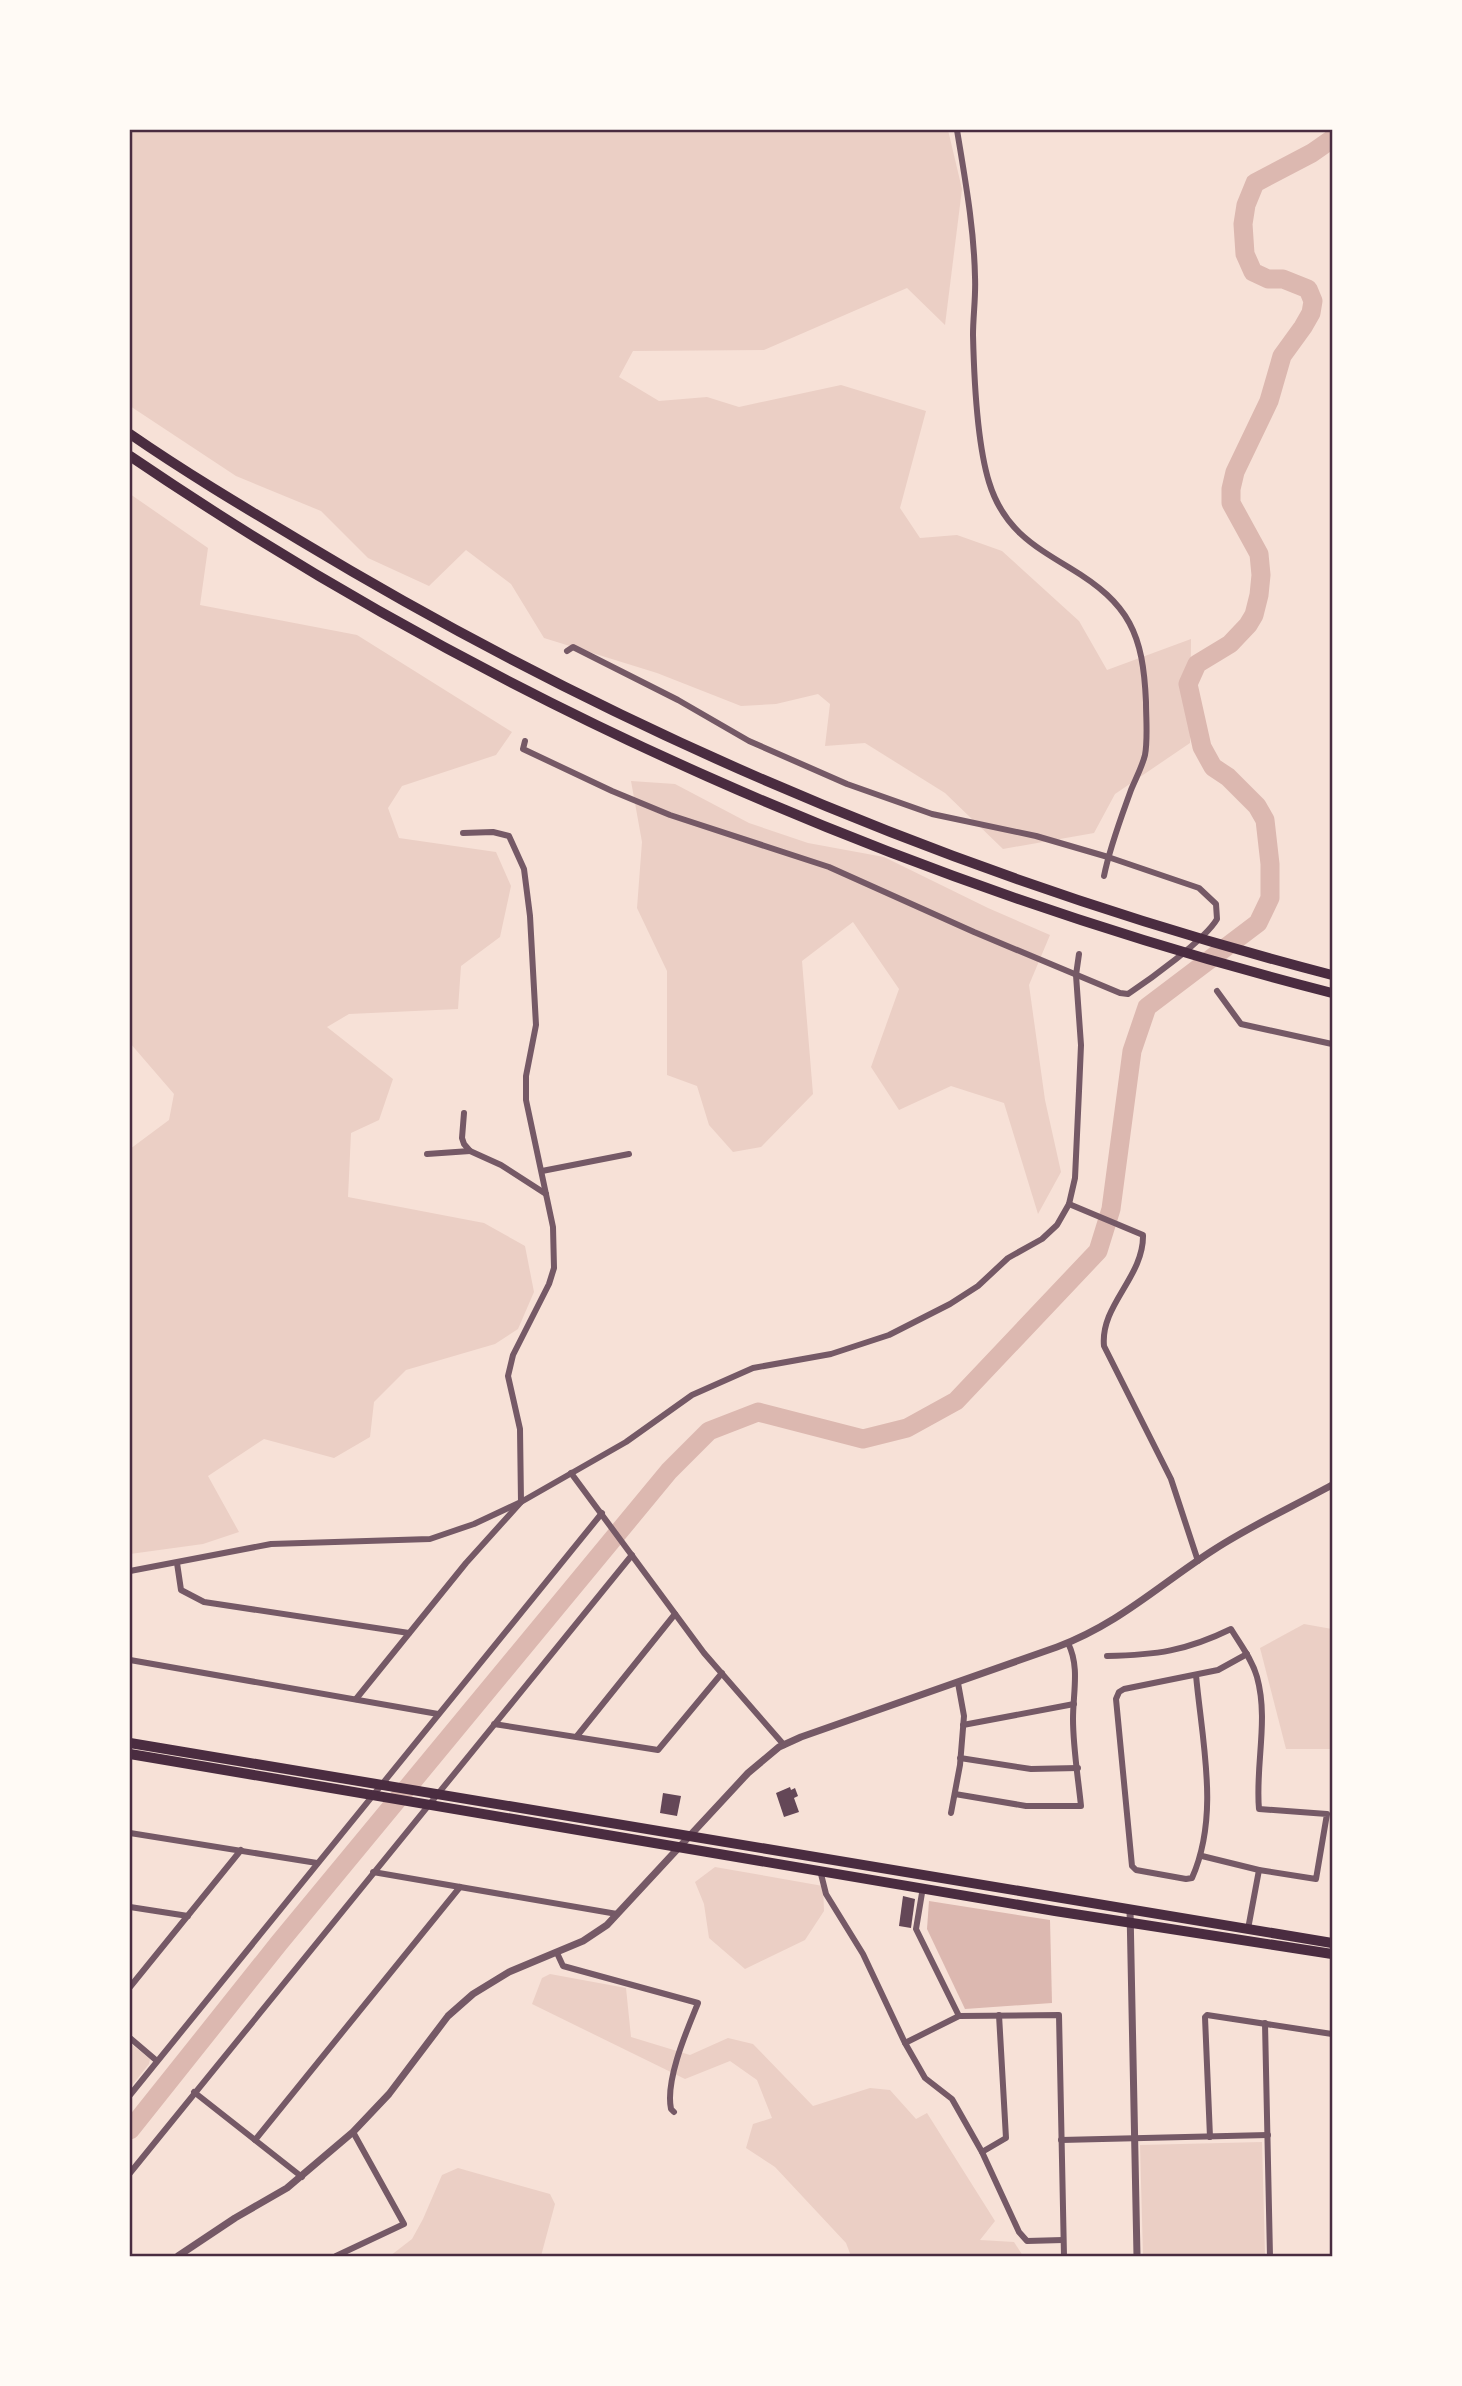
<svg xmlns="http://www.w3.org/2000/svg" width="1462" height="2386" viewBox="0 0 1462 2386" font-family="'Fira Sans',sans-serif">
  <style>
    .green { fill: #ebcfc5 }
    .water { fill: #dcb8b0 }
    .lines { fill: none; stroke-linecap: round; stroke-linejoin: round }
    .river { stroke: #dcb8b0; stroke-width: 19 }
    .building { fill: #644757 }
    .minor { stroke: #755966; stroke-width: 6 }
    .tertiary { stroke: #755966; stroke-width: 7 }
    .primary { stroke: #4a2c40; stroke-width: 10 }
    .motorway { stroke: #4a2c40; stroke-width: 10 }
    .neatline { fill: none; stroke: #4a2c40; stroke-width: 2.5 }
  </style>
  <rect width="100%" height="100%" fill="#f7e1d7"/>
  <g class="green">
    <path d="M 130,130 L 948,130 L 962,189 L 945,325 L 907,288 L 764,350 L 633,351 L 619,377 L 659,401 L 707,397 L 739,407 L 841,385 L 926,411 L 900,508 L 920,538 L 957,535 L 1002,551 L 1079,621 L 1107,670 L 1191,639 L 1190,743 L 1115,794 L 1094,833 L 1003,849 L 945,793 L 865,743 L 825,746 L 830,704 L 818,694 L 776,704 L 741,706 L 657,673 L 544,638 L 511,584 L 466,550 L 429,586 L 368,558 L 321,511 L 236,476 L 130,406 Z"/>
    <path d="M 130,494 L 208,548 L 200,605 L 357,635 L 512,732 L 496,755 L 402,786 L 388,808 L 399,838 L 496,852 L 511,886 L 500,937 L 461,966 L 458,1009 L 349,1014 L 327,1027 L 393,1079 L 379,1120 L 351,1133 L 348,1197 L 484,1223 L 525,1246 L 534,1292 L 518,1329 L 495,1344 L 406,1370 L 374,1402 L 370,1437 L 334,1458 L 264,1439 L 208,1476 L 239,1532 L 203,1544 L 130,1554 L 130,1149 L 169,1120 L 174,1094 L 130,1043 Z"/>
    <path d="M 631,781 L 675,784 L 749,823 L 808,843 L 884,857 L 988,908 L 1050,935 L 1029,985 L 1045,1100 L 1061,1172 L 1038,1214 L 1004,1103 L 951,1086 L 899,1110 L 871,1067 L 899,989 L 853,922 L 802,961 L 813,1094 L 761,1147 L 733,1152 L 709,1125 L 697,1086 L 667,1075 L 667,971 L 637,908 L 642,842 Z"/>
    <path d="M 1304,1624 L 1332,1629 L 1332,1749 L 1286,1749 L 1260,1648 Z"/>
    <path d="M 715,1867 L 823,1886 L 824,1911 L 805,1940 L 745,1969 L 709,1938 L 704,1904 L 695,1882 Z"/>
    <path d="M 550,1974 L 626,1988 L 631,2037 L 690,2055 L 728,2038 L 753,2044 L 813,2106 L 870,2088 L 890,2090 L 916,2119 L 927,2113 L 995,2221 L 980,2240 L 1014,2242 L 1023,2256 L 851,2256 L 846,2243 L 775,2167 L 746,2148 L 753,2124 L 772,2118 L 757,2080 L 730,2061 L 685,2079 L 532,2004 L 542,1978 Z"/>
    <path d="M 130,2043 L 150,2059 L 149,2064 L 130,2088 Z"/>
    <path d="M 1262,2142 L 1265,2256 L 1143,2256 L 1140,2145 Z"/>
    <path d="M 458,2168 L 550,2194 L 555,2204 L 541,2256 L 390,2256 L 412,2239 L 423,2219 L 442,2175 Z"/>
  </g>
  <path class="water" d="M 929,1901 L 1050,1920 L 1052,2003 L 965,2009 L 927,1929 Z"/>
  <g class="lines">
    <path class="river" d="M 130,2130 L 279,1943 L 669,1471 L 709,1431 L 758,1412 L 863,1439 L 907,1428 L 956,1401 L 1098,1251 L 1111,1209 L 1132,1051 L 1147,1007 L 1258,923 L 1270,898 L 1270,864 L 1265,820 L 1257,806 L 1228,777 L 1213,767 L 1202,747 L 1188,684 L 1197,664 L 1230,644 L 1248,625 L 1254,615 L 1259,595 L 1261,575 L 1259,554 L 1231,503 L 1231,489 L 1235,472 L 1269,401 L 1282,356 L 1303,327 L 1311,313 L 1313,301 L 1308,289 L 1283,279 L 1268,279 L 1253,272 L 1245,254 L 1243,224 L 1246,205 L 1255,183 L 1312,153 L 1332,139"/>
  </g>
  <g class="building">
    <path d="M 790,1787 L 791,1790 L 795,1788 L 798,1796 L 794,1798 L 799,1812 L 784,1817 L 776,1793 Z"/>
    <path d="M 663,1793 L 681,1796 L 677,1816 L 660,1813 Z"/>
    <path d="M 903,1896 L 915,1899 L 911,1928 L 899,1926 Z"/>
  </g>
  <g class="lines">
    <g class="minor">
      <path d="M 957,130 C 965,179 974,227 975,277 C 976,296 973,316 973,335 C 974,377 977,443 989,482 C 1003,528 1032,545 1070,568 C 1130,604 1143,634 1146,702 C 1146,719 1148,739 1145,755 C 1142,767 1136,778 1131,790 C 1121,818 1110,846 1104,876"/>
      <path d="M 525,741 L 523,749 L 612,791 L 670,815 L 829,867 L 974,932 L 1120,993 L 1128,994 C 1149,980 1205,940 1217,919 L 1216,904 L 1199,888 L 1108,857 L 1036,836 L 932,814 L 847,784 L 749,741 L 678,700 L 573,647 L 567,651"/>
      <path d="M 1217,991 L 1241,1024 L 1332,1044"/>
      <path d="M 464,1113 L 462,1138 L 464,1144 L 470,1151 L 501,1165 L 546,1194"/>
      <path d="M 427,1154 L 470,1151"/>
      <path d="M 542,1171 L 629,1154"/>
      <path d="M 1069,1204 L 1143,1235 C 1144,1277 1100,1305 1104,1346 L 1171,1479 L 1198,1561"/>
      <path d="M 571,1473 L 704,1653 L 784,1745"/>
      <path d="M 177,1563 L 181,1590 L 204,1602 L 409,1633"/>
      <path d="M 130,1571 L 271,1544 L 430,1539 L 474,1524 L 521,1502 L 626,1442 L 692,1395 L 753,1368 L 831,1354 L 889,1335 L 950,1304 L 978,1286 L 1008,1258 L 1042,1239 L 1057,1225 L 1069,1204 L 1075,1178 L 1079,1091 L 1081,1045 L 1076,975 L 1079,954"/>
      <path d="M 1107,1656 C 1156,1655 1186,1651 1231,1629 C 1240,1644 1252,1659 1257,1677 C 1269,1720 1255,1766 1259,1809 L 1327,1814 L 1316,1879 L 1259,1870 L 1202,1856"/>
      <path d="M 130,1660 L 438,1714"/>
      <path d="M 1196,1675 C 1202,1742 1220,1815 1192,1878 L 1186,1879 L 1136,1870 L 1132,1866 L 1116,1699 L 1119,1692 L 1124,1689 L 1218,1670 L 1247,1654"/>
      <path d="M 356,1699 L 466,1563 L 521,1502 L 520,1429 L 508,1376 L 513,1355 L 549,1284 L 554,1268 L 553,1227 L 526,1100 L 526,1076 L 536,1025 L 530,916 L 524,869 L 509,836 L 493,832 L 463,833"/>
      <path d="M 494,1724 L 658,1750 L 722,1673"/>
      <path d="M 963,1725 L 1074,1704"/>
      <path d="M 577,1736 L 675,1614"/>
      <path d="M 960,1758 L 1031,1769 L 1078,1768"/>
      <path d="M 955,1794 L 1026,1806 L 1081,1806 C 1078,1777 1073,1747 1073,1719 C 1073,1692 1080,1667 1068,1643"/>
      <path d="M 951,1813 L 960,1765 L 964,1716 L 958,1683"/>
      <path d="M 130,1833 L 317,1863"/>
      <path d="M 820,1870 L 826,1894 L 863,1954 L 905,2043 L 925,2078 L 952,2099 L 982,2152 L 1019,2232 L 1027,2241 L 1063,2240"/>
      <path d="M 373,1872 L 617,1914"/>
      <path d="M 923,1887 L 916,1929 L 959,2016 L 1059,2015 L 1064,2256"/>
      <path d="M 130,1907 L 188,1916"/>
      <path d="M 1248,1929 L 1259,1870"/>
      <path d="M 557,1953 L 563,1966 L 698,2003 C 687,2030 665,2080 671,2109 L 674,2112"/>
      <path d="M 130,1987 L 241,1850"/>
      <path d="M 1265,2023 L 1270,2256"/>
      <path d="M 130,2038 L 157,2061"/>
      <path d="M 905,2043 L 959,2016"/>
      <path d="M 194,2092 L 302,2177"/>
      <path d="M 130,2095 L 602,1513"/>
      <path d="M 1210,2137 L 1205,2017 L 1207,2015 L 1332,2034"/>
      <path d="M 255,2140 L 460,1887"/>
      <path d="M 1061,2140 L 1268,2135"/>
      <path d="M 982,2152 L 1006,2138 L 999,2015"/>
      <path d="M 130,2173 L 632,1555"/>
      <path d="M 336,2256 L 404,2224 L 353,2132"/>
    </g>
    <g class="tertiary">
      <path d="M 1130,1909 L 1137,2256"/>
      <path d="M 178,2256 L 235,2218 L 287,2188 L 353,2132 L 389,2094 L 448,2016 L 473,1994 L 509,1972 L 583,1941 L 607,1925 L 748,1773 L 779,1747 L 801,1737 L 1057,1647 C 1119,1624 1160,1584 1215,1549 C 1252,1525 1294,1506 1332,1485"/>
    </g>
    <g class="primary">
      <path d="M 130,1743 L 1332,1943"/>
      <path d="M 130,1754 L 1055,1911 L 1332,1954"/>
    </g>
    <g class="motorway">
      <path d="M 130,434 C 185,472 242,506 299,540 C 624,736 965,880 1332,975"/>
      <path d="M 130,456 C 495,704 905,884 1332,993"/>
    </g>
  </g>
  <rect width="1462" height="2386" fill="none" stroke="#fffaf5" stroke-width="262"/>
  <rect x="131" y="131" width="1200" height="2124" class="neatline"/>
</svg>
